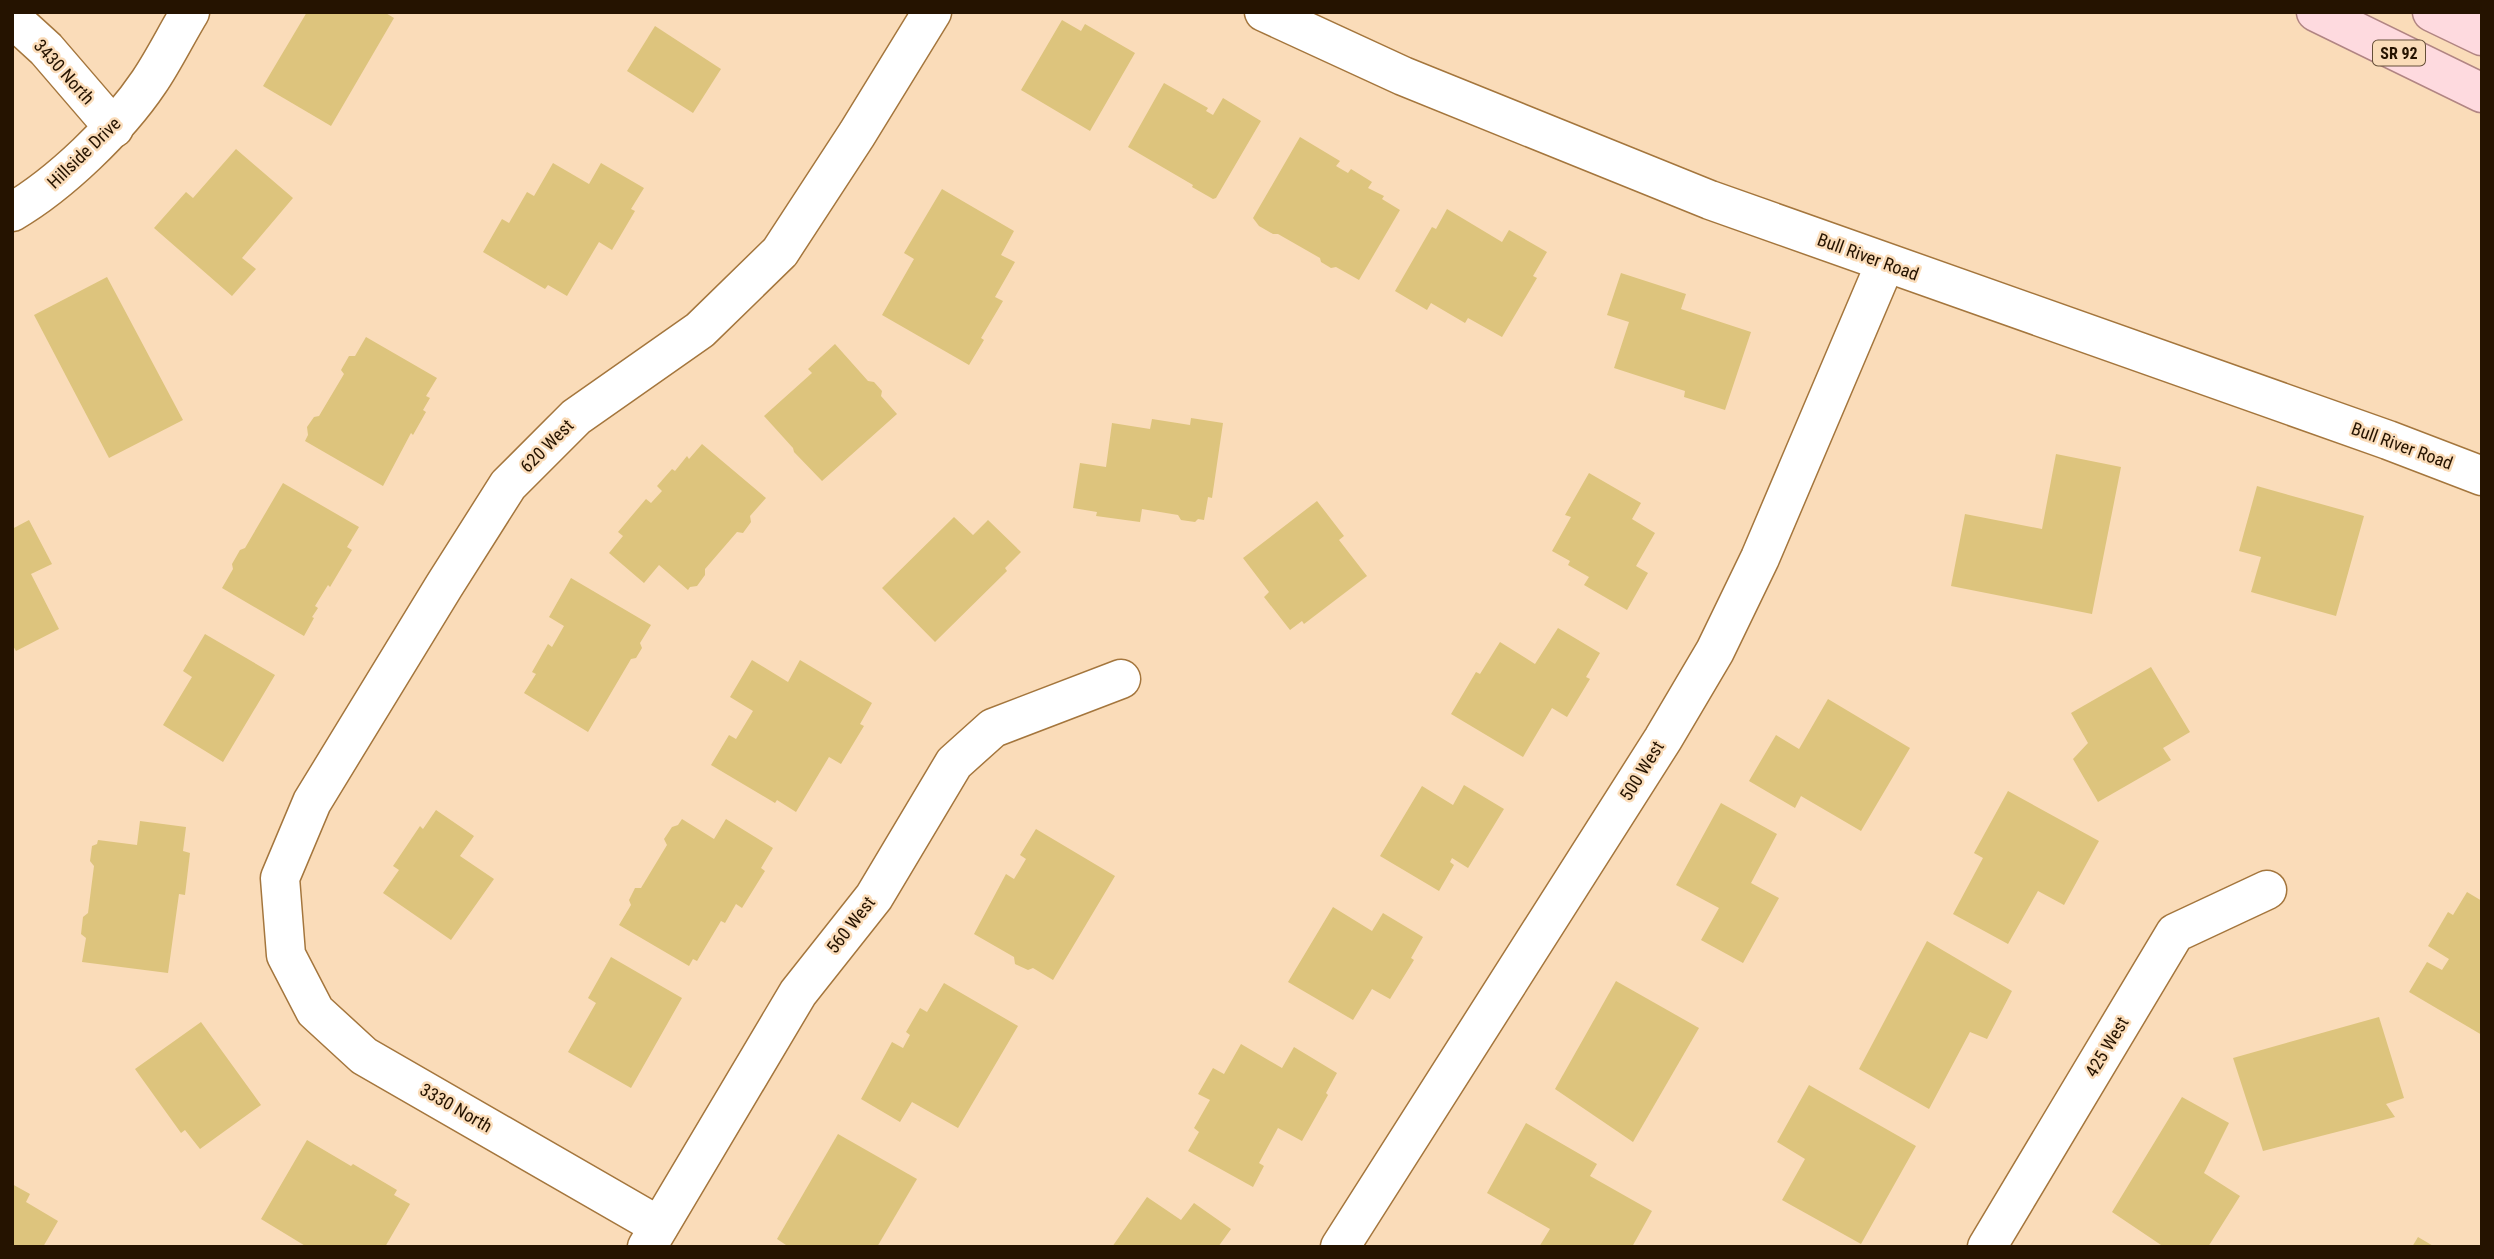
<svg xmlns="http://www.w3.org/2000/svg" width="2494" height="1259" viewBox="0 0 2494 1259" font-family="'Roboto Condensed',sans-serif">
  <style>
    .building { fill: #ddc47d }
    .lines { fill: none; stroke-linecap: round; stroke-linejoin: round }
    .minor-casing { stroke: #a4763d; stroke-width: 41 }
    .primary-casing { stroke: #b18583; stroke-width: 41 }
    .minor { stroke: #fff; stroke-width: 38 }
    .primary { stroke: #fedadf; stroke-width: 38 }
    .labels { text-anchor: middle; stroke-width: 5; stroke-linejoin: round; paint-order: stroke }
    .shield { fill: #fadcb9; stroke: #654f38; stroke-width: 2 }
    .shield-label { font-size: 16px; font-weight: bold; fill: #251300 }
    .street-label { font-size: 18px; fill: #251300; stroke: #fadcb9 }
  </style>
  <rect width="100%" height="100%" fill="#fadcb9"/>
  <g class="building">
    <path d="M 307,12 L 384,12 L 394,18 L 331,126 L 263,86 Z"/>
    <path d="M 1062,20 L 1081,31 L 1085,24 L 1135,53 L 1090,131 L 1021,90 Z"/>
    <path d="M 655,26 L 721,69 L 693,113 L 627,71 Z"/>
    <path d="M 1164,83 L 1208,108 L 1206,111 L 1213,115 L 1223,98 L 1261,121 L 1216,198 L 1213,199 L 1192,187 L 1193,185 L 1128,147 Z"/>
    <path d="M 1300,137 L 1340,161 L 1336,166 L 1348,173 L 1351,169 L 1372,182 L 1368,188 L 1384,196 L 1382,199 L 1400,210 L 1359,280 L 1336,267 L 1331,268 L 1321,262 L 1320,258 L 1278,234 L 1273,234 L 1259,226 L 1253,218 Z"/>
    <path d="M 236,149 L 293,198 L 242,258 L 256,269 L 232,296 L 154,228 L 186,192 L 193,198 Z"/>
    <path d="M 553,163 L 589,184 L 601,163 L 644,188 L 631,209 L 635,211 L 612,250 L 599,242 L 567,296 L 548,285 L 545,289 L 483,252 L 502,219 L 509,223 L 527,192 L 534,196 Z"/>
    <path d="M 942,189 L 1014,231 L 1001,255 L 1015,262 L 995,297 L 1003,301 L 981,338 L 984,340 L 969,365 L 882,315 L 914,259 L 904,253 Z"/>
    <path d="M 1447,209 L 1502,242 L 1509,230 L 1547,252 L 1533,276 L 1537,278 L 1502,337 L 1468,318 L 1465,323 L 1431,303 L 1427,310 L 1395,291 L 1432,227 L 1436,229 Z"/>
    <path d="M 1621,273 L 1686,294 L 1681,309 L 1751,332 L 1725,410 L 1684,397 L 1685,391 L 1614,368 L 1629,322 L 1607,315 Z"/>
    <path d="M 107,277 L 183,420 L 109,458 L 34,315 Z"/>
    <path d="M 366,337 L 437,378 L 426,396 L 430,398 L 423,410 L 426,412 L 413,435 L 411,433 L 383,486 L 305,441 L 308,435 L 307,427 L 314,417 L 319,416 L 344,374 L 341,370 L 349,356 L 355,356 Z"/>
    <path d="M 835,344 L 868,381 L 874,382 L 882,391 L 881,396 L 897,414 L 822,481 L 794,452 L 793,448 L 764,416 L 812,373 L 808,369 Z"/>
    <path d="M 1191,418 L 1223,423 L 1212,498 L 1208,497 L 1204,520 L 1198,519 L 1195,522 L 1181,520 L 1178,515 L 1142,509 L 1140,522 L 1096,516 L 1097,512 L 1073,508 L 1080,463 L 1106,467 L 1112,423 L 1150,429 L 1152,419 L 1190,425 Z"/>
    <path d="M 702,444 L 766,498 L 750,516 L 751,522 L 743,533 L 737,532 L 705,569 L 705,575 L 697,586 L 690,587 L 688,590 L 659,565 L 644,583 L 609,553 L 623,536 L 618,532 L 646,499 L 651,503 L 662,491 L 657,486 L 672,469 L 675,471 L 687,456 L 689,459 Z"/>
    <path d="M 2056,454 L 2121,467 L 2092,614 L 1951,586 L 1965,514 L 2042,529 Z"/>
    <path d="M 1589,473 L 1641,503 L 1632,519 L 1655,533 L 1636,566 L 1648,573 L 1627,610 L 1584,585 L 1589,577 L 1568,565 L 1570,561 L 1552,551 L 1571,517 L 1565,515 Z"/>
    <path d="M 283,483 L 359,527 L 347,547 L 352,550 L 330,587 L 328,585 L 315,606 L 318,608 L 312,617 L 314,618 L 304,636 L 222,588 L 233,569 L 232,564 L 240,550 L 245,548 Z"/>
    <path d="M 2257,486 L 2364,516 L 2336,616 L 2251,592 L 2261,557 L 2239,551 Z"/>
    <path d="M 1317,501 L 1344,536 L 1339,540 L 1367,576 L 1304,624 L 1302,621 L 1290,630 L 1264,597 L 1269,592 L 1243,558 Z"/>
    <path d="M 954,517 L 973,535 L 988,520 L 1021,552 L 1005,568 L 1007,571 L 935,642 L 882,588 Z"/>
    <path d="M 29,520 L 52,564 L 31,574 L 59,629 L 16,651 L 12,644 L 12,529 Z"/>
    <path d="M 571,578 L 651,625 L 640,643 L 642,648 L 636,658 L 631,659 L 588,732 L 524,693 L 536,674 L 532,672 L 548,644 L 552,647 L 564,626 L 549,617 Z"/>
    <path d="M 1558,628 L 1600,653 L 1586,677 L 1590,679 L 1567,717 L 1552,708 L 1523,757 L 1451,714 L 1476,672 L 1480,674 L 1500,642 L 1535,664 Z"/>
    <path d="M 205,634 L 275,675 L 223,762 L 163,725 L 192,677 L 183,671 Z"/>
    <path d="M 752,660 L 788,682 L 800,660 L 872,703 L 860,724 L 864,726 L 841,764 L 829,757 L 796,812 L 777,800 L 775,803 L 711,765 L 729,735 L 736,739 L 753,711 L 730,697 Z"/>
    <path d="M 2151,667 L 2190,732 L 2163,748 L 2171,760 L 2098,802 L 2073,759 L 2088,743 L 2071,713 Z"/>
    <path d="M 1828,699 L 1910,748 L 1861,831 L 1801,796 L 1795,808 L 1749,781 L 1776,735 L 1799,749 Z"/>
    <path d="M 1464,785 L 1504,809 L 1468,868 L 1452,858 L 1450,862 L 1454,865 L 1439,891 L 1380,856 L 1422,786 L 1453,805 Z"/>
    <path d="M 2008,791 L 2099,841 L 2064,905 L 2038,891 L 2008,944 L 1953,914 L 1983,858 L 1974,853 Z"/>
    <path d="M 1721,803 L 1777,834 L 1751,883 L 1779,898 L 1743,963 L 1701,940 L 1719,908 L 1676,885 Z"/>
    <path d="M 436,810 L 474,836 L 460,856 L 494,879 L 451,940 L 383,893 L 399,870 L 393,866 L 420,826 L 423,829 Z"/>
    <path d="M 682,819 L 714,839 L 726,819 L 773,848 L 761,868 L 765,871 L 742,908 L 736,904 L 725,923 L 721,921 L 697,961 L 693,959 L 689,966 L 619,925 L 631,905 L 629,900 L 635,888 L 641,888 L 667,845 L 664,839 L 672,827 L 678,825 Z"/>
    <path d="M 140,821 L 186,827 L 183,851 L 190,853 L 185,895 L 179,894 L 168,973 L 82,962 L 86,938 L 81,934 L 83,917 L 88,913 L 94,866 L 90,861 L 92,846 L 97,844 L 98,840 L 137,845 Z"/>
    <path d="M 1036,829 L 1115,876 L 1053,980 L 1033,968 L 1028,970 L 1015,964 L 1014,957 L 974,934 L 1006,874 L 1014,879 L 1026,859 L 1020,855 Z"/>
    <path d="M 2467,892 L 2482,901 L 2482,1035 L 2409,992 L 2427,962 L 2442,970 L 2449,959 L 2428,946 L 2448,912 L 2453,915 Z"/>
    <path d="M 1333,907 L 1372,931 L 1383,913 L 1423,937 L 1411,958 L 1414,960 L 1390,999 L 1372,989 L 1353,1020 L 1288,982 Z"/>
    <path d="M 1927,941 L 2012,991 L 1987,1039 L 1970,1032 L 1929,1109 L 1859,1069 Z"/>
    <path d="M 611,957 L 682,998 L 631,1088 L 568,1052 L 596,1003 L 588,998 Z"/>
    <path d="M 1616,981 L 1699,1028 L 1633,1142 L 1555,1089 Z"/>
    <path d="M 944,983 L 1018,1026 L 958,1128 L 912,1102 L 900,1122 L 861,1099 L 892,1042 L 903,1048 L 910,1035 L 906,1032 L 920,1008 L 927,1012 Z"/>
    <path d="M 2379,1017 L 2404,1098 L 2386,1104 L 2395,1117 L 2263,1151 L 2233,1058 Z"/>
    <path d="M 201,1022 L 261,1105 L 200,1149 L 185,1130 L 181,1133 L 135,1069 Z"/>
    <path d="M 1241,1044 L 1282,1068 L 1294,1047 L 1337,1073 L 1326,1093 L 1328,1095 L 1302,1141 L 1278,1128 L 1259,1163 L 1264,1166 L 1253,1187 L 1188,1151 L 1199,1132 L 1194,1128 L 1210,1100 L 1198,1094 L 1213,1068 L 1224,1074 Z"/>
    <path d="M 1809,1085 L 1916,1146 L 1861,1244 L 1782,1200 L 1805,1159 L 1777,1142 Z"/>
    <path d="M 2182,1097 L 2229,1123 L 2204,1173 L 2240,1196 L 2208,1247 L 2164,1247 L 2112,1212 Z"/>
    <path d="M 1526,1123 L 1597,1164 L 1590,1176 L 1652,1211 L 1632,1247 L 1539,1247 L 1550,1229 L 1487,1193 Z"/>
    <path d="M 838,1134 L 917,1179 L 877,1247 L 789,1247 L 777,1239 Z"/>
    <path d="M 307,1140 L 351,1166 L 353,1164 L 397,1190 L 394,1195 L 410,1204 L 385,1247 L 307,1247 L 261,1219 Z"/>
    <path d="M 12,1184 L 30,1194 L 26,1202 L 58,1221 L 43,1247 L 12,1247 Z"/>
    <path d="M 1147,1197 L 1181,1220 L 1194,1203 L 1231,1229 L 1218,1247 L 1112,1247 Z"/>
    <path d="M 2418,1237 L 2435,1247 L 2412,1247 Z"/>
  </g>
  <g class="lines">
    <g class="minor-casing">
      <g id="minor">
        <path d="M 1264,12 L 1403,76 L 1710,200 L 2388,440 L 2482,476"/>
        <path d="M 12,18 L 46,49 L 114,128"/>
        <path d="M 12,212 C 60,184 118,128 149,82 C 164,60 176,35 190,12"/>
        <path d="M 659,1226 L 364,1056 L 315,1011 L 286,955 L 280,878 L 312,802 L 444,586 L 508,485 L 576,417 L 700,330 L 780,252 L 857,134 L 932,12"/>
        <path d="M 647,1247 L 798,993 L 874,897 L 954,763 L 993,728 L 1121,679"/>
        <path d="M 1340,1247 L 1663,739 L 1715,651 L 1760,558 L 1885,264"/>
        <path d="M 1987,1247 L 2175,933 L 2267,890"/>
      </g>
    </g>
    <g class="primary-casing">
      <g id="primary">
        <path d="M 2316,12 L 2482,93"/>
        <path d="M 2432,12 L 2482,36"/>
      </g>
    </g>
    <use href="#minor" class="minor"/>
    <use href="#primary" class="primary"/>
  </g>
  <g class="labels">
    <rect class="shield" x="2373" y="40.5" width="52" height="25" rx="5"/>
    <g class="shield-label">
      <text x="2399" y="59">SR 92</text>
    </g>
    <g class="street-label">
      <text transform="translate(64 72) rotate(48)" y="6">3430 North</text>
      <text transform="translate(84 153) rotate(-44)" y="6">Hillside Drive</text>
      <text transform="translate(1868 257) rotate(20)" y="6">Bull River Road</text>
      <text transform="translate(547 446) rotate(-45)" y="6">620 West</text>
      <text transform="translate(2402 446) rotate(20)" y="6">Bull River Road</text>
      <text transform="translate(1642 771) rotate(-58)" y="6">500 West</text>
      <text transform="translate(851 925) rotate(-52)" y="6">560 West</text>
      <text transform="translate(2107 1047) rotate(-59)" y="6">425 West</text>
      <text transform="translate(456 1108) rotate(30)" y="6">3330 North</text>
    </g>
  </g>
  <rect width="2494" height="1259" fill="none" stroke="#251300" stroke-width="28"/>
</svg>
